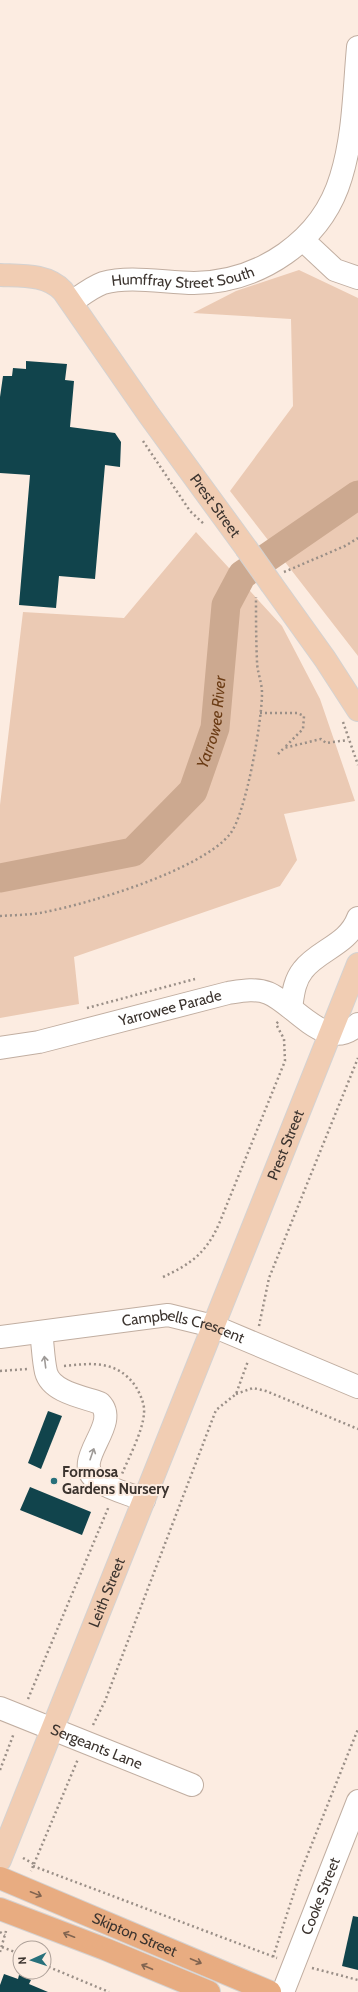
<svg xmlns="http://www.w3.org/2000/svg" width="358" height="1992" viewBox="0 0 358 1992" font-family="Cabin,sans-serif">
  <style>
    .green { fill: #ebcab4 }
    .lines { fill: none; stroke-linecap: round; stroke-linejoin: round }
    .river { stroke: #cca990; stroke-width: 29 }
    .building { fill: #11444c }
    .minor-casing { stroke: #c1aea1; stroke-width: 24 }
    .major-casing { stroke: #d4d2d1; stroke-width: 24 }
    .highway-casing { stroke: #d4d2d1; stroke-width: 24 }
    .path { stroke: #9a8f87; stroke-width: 2.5; stroke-dasharray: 2 3; stroke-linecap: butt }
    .minor { stroke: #fff; stroke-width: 22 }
    .major { stroke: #f1cdb3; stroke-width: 22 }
    .highway { stroke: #e8ac81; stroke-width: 22 }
    .major-bridge-casing { stroke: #d4d2d1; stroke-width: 24; stroke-linecap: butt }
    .major-bridge { stroke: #f1cdb3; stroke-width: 22 }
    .oneway { stroke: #9e9a97 }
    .oneway2 { stroke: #816450 }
    .poi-dot { fill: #28707b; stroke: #fcece1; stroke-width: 1.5 }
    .labels { text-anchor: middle; stroke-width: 4; stroke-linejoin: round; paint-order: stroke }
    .street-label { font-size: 15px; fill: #3c342f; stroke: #fcece1 }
    .poi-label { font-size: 15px; font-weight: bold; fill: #3c342f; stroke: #fcece1; text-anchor: start }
    .water-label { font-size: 16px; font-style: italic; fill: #6b3c15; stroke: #fcece1 }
  </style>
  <rect width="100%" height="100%" fill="#fcece1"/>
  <g class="green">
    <path d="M 299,270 L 358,298 L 358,656 L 230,491 L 293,406 L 291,319 L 193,313 L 236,291 Z"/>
    <path d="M 196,532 L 282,626 L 320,699 L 355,801 L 284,814 L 297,860 L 280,886 L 74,957 L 79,1004 L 0,1018 L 0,805 L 23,612 L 124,618 Z"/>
  </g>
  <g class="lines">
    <path class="river" id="s1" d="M 0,878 L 133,852 L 193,791 L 215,728 L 226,605 L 242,575 L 358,495"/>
  </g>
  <g class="building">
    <path d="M 26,361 L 67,364 L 65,380 L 74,381 L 70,427 L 115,433 L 121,442 L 120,467 L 105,465 L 95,579 L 59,576 L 56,608 L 19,605 L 30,475 L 0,473 L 0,397 L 3,376 L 12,376 L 13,368 L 26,369 Z"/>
    <path d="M 48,1411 L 62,1416 L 41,1469 L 28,1463 Z"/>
    <path d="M 30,1487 L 91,1512 L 82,1535 L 20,1510 Z"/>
    <path d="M 353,1916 L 358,1917 L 358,1970 L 342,1966 Z"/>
    <path d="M 4,1974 L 18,1979 L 19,1975 L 31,1980 L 29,1984 L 48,1992 L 0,1992 L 0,1985 Z"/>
  </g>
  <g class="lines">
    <g class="minor-casing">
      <g id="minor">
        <path d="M 303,240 L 335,270 L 358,278"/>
        <path id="s2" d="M 72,302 C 82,295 92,287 103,283 C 130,275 166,283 194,283 C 260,282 322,241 341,177 C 354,135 354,90 358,47"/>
        <path d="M 291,1008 C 293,995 294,981 303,970 C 318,950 348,945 358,918"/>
        <path id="s3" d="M 0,1048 L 39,1042 L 228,993 C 241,991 255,988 268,993 C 294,1003 327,1055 358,1024"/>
        <path d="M 41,1332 C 43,1345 43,1359 46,1372 C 51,1392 83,1397 100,1403 C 122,1425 68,1462 98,1481 C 111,1490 130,1494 144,1500"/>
        <path id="s4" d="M 0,1337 L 168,1315 L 213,1326 L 358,1387"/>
        <path id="s5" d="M 0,1708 L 192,1785"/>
        <path id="s6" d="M 283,1992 L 358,1801"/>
      </g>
    </g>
    <g class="major-casing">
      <g id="major">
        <path id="s7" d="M 0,275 C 22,276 47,274 63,291 L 149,415 L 246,548"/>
        <path d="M 272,585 L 325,659 L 358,710"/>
        <path id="s8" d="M 0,1860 L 358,964"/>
      </g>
    </g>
    <g class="highway-casing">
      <g id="highway">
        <path id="s9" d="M 0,1878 L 270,1992"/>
        <path d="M 0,1909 L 105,1949 L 209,1992"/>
      </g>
    </g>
    <g class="path">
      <path d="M 143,441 L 190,511 L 205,525"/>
      <path d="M 284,572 L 345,546 L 358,538"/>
      <path d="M 260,713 L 297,713 L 304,716 L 303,729 L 284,748"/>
      <path d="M 343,722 L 358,765"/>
      <path d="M 278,754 L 284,748 L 321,739 L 326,743 L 348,740"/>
      <path d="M 0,916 C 15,915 31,915 45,912 C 91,903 201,870 230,834 C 246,814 262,721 262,693 C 262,682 257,672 257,661 C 256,639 256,618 256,597"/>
      <path d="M 87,1008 L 195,979"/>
      <path d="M 163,1277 C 191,1264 206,1253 219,1224 L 285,1061 L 284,1039 L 276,1024 L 279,1021"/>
      <path d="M 259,1326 L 269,1278 L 358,1058"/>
      <path d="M 64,1366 C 92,1363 118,1360 136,1387 C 140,1394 145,1404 144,1413 C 143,1431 129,1457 122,1474"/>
      <path d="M 0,1371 L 27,1369"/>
      <path d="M 236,1394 L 253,1388 L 266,1391 L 358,1429"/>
      <path d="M 28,1699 L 109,1506"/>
      <path d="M 93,1725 L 105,1701 L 216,1410 L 236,1394 L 248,1361"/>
      <path d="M 0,1770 L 14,1733"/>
      <path d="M 23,1858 L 34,1864 L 31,1871"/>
      <path d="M 34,1864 L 78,1759"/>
      <path d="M 33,1866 L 277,1958"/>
      <path d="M 0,1932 L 5,1935"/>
      <path d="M 2,1947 L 20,1954"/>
      <path d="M 0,1952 L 6,1931"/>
      <path d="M 273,1957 L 301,1871 L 358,1729"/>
      <path d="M 44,1965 L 109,1992"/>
      <path d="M 312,1968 L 358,1980"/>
    </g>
    <use href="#minor" class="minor"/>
    <use href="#major" class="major"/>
    <use href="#highway" class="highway"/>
    <g class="major-bridge-casing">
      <path id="major-bridge" d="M 246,548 L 272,585"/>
    </g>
    <use href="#major-bridge" class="major-bridge"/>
  </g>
  <defs><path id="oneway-shaft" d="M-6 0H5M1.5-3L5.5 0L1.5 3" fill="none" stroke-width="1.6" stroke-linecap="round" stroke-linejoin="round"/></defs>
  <g class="oneway">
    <use href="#oneway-shaft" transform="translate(45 1362) rotate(-97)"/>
    <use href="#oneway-shaft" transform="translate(92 1454) rotate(-71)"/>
  </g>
  <g class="oneway2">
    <use href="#oneway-shaft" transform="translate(36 1894) rotate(22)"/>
    <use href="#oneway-shaft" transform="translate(69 1935) rotate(-159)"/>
    <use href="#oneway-shaft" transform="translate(196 1961) rotate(23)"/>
    <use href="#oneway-shaft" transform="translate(147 1967) rotate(-157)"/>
  </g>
  <circle class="poi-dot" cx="54" cy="1481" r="4"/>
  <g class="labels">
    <g class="street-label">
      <text dy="5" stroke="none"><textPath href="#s2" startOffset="117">Humffray Street South</textPath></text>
      <text dy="5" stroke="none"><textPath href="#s7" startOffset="330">Prest Street</textPath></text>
      <text dy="5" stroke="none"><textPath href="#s3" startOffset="175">Yarrowee Parade</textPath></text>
      <text dy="5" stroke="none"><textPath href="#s8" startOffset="770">Prest Street</textPath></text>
      <text dy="5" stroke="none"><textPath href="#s4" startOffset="186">Campbells Crescent</textPath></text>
      <text dy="5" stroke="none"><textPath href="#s8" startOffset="288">Leith Street</textPath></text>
      <text dy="5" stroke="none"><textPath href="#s5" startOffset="104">Sergeants Lane</textPath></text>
      <text dy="5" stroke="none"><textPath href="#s6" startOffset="103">Cooke Street</textPath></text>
      <text dy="5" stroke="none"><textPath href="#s9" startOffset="146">Skipton Street</textPath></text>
    </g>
    <g class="poi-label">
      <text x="62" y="1477">Formosa<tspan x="62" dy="17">Gardens Nursery</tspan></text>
    </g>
    <g class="water-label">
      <text dy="6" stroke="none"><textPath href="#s1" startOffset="293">Yarrowee River</textPath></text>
    </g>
  </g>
  <g transform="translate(32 1960) rotate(267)"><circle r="19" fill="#fcece1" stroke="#afa29a"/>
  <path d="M0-3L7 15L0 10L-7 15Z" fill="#28707b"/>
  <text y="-6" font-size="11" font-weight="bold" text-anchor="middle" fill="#3c342f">N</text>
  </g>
</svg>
